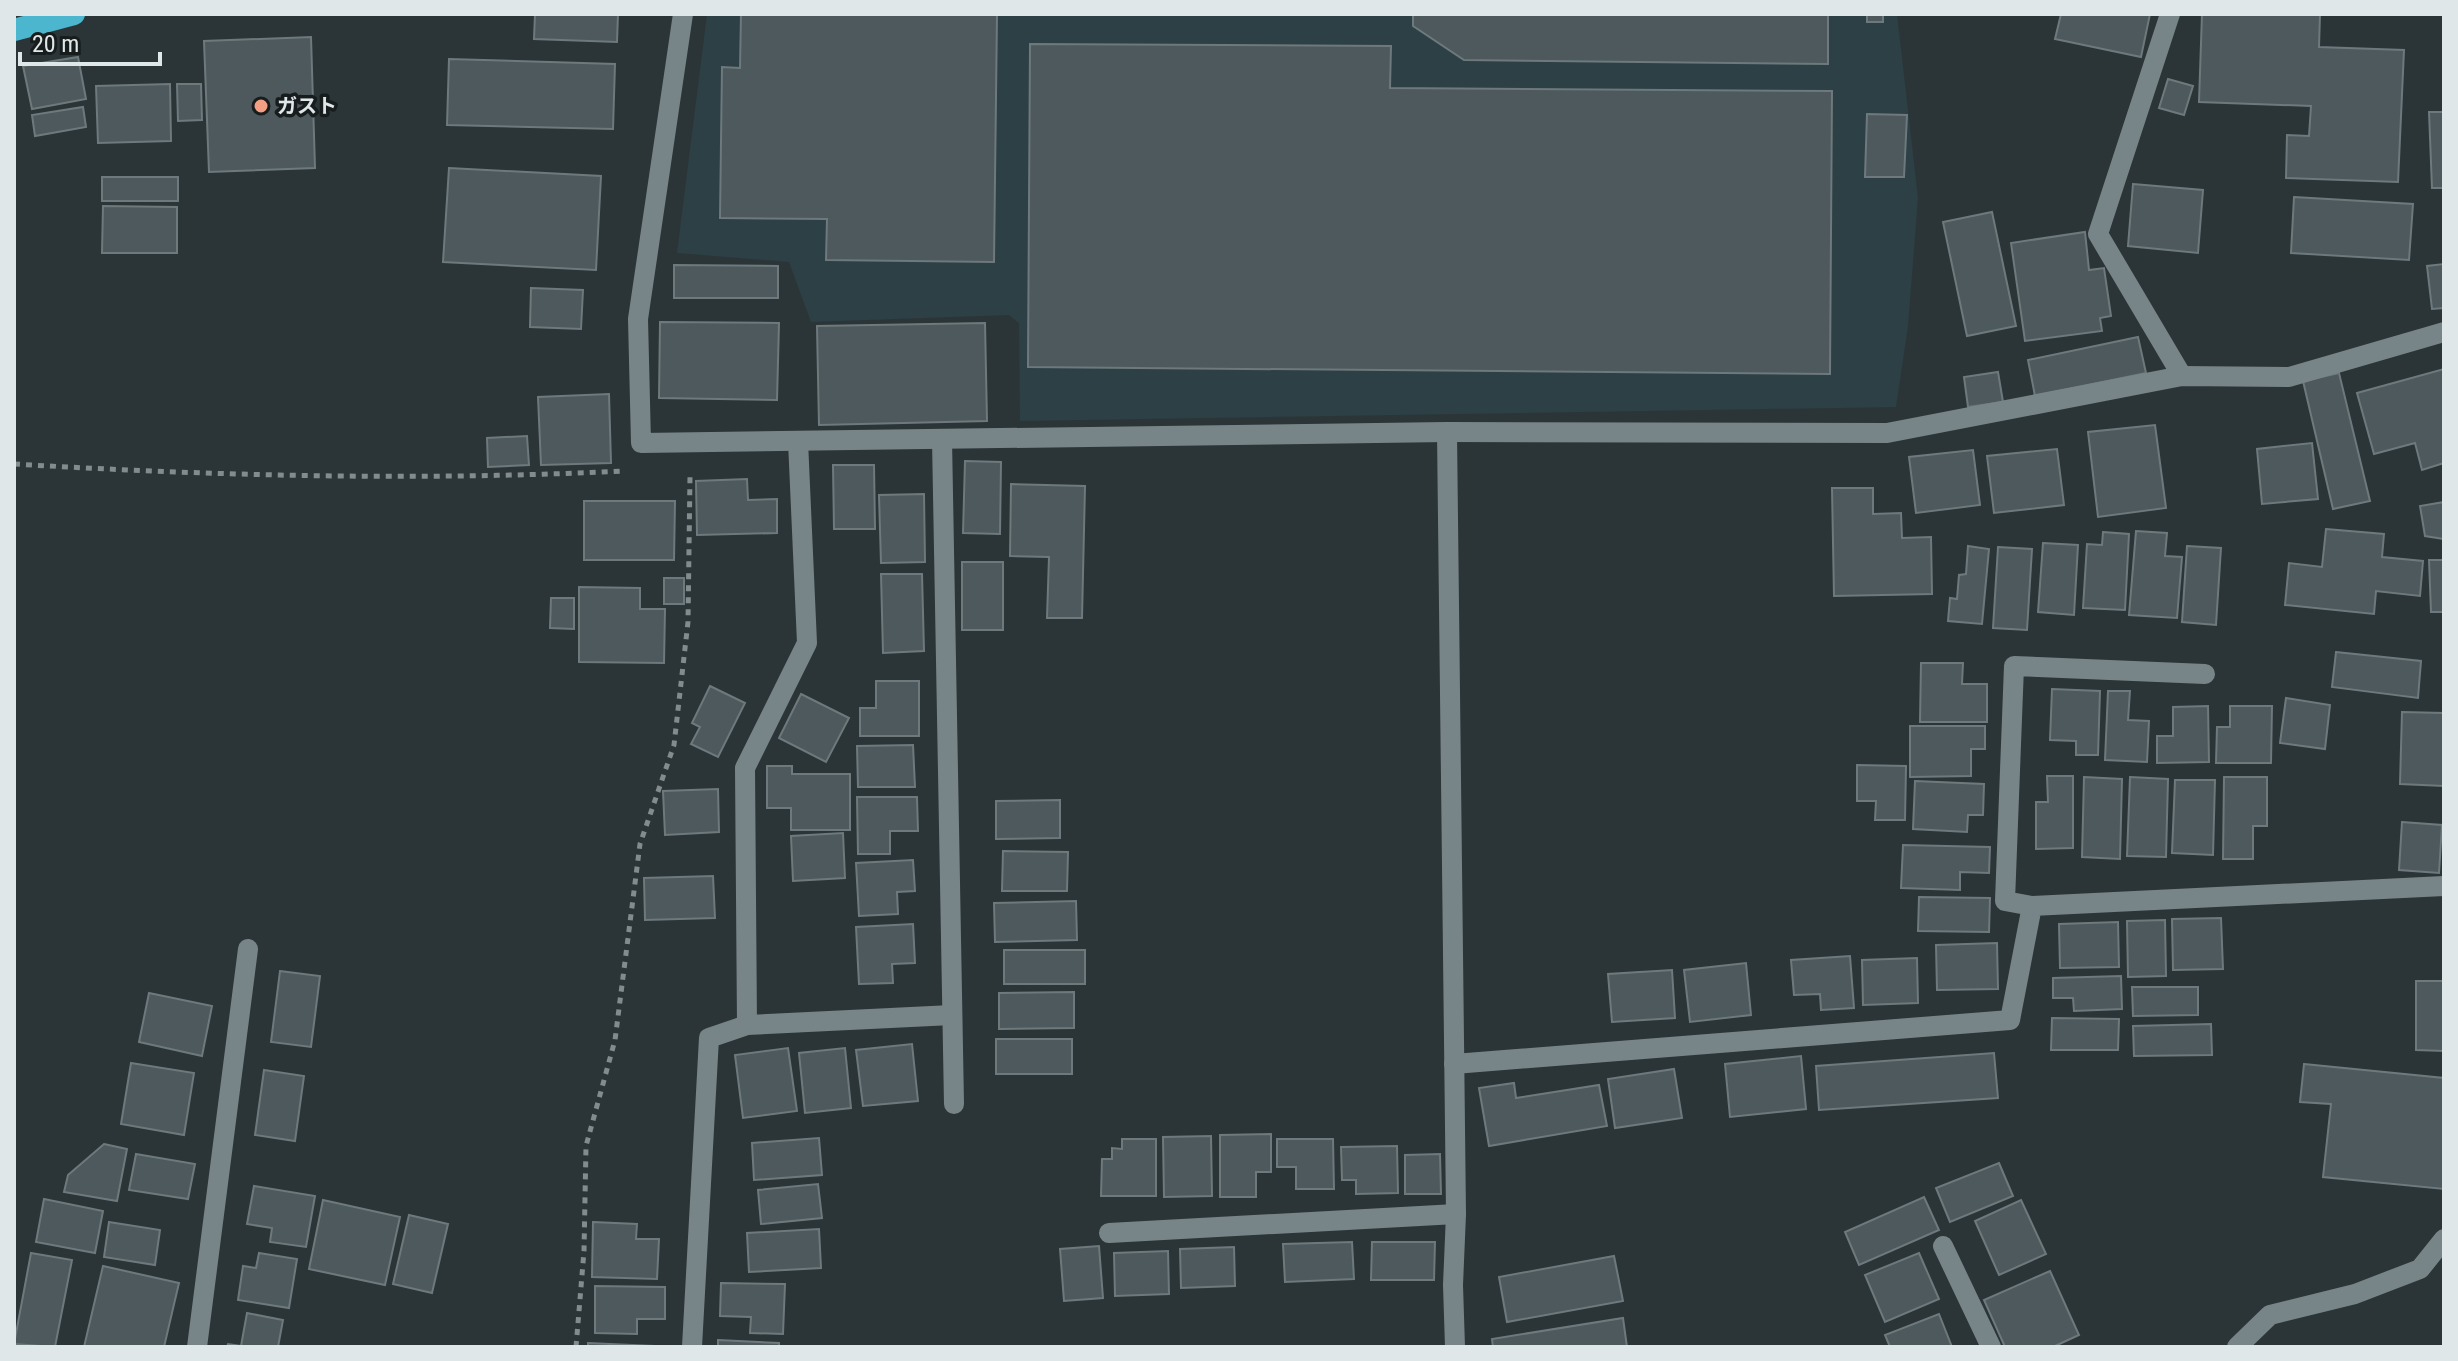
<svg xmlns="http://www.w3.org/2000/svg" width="2458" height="1361" viewBox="0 0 2458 1361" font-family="'Roboto Condensed','Noto Sans JP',sans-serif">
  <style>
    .built { fill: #2d4045 }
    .building { fill: #4d595c; stroke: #6d797d; stroke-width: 2 }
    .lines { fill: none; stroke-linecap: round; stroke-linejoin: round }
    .path { stroke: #828b8d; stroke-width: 5; stroke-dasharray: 6 6; stroke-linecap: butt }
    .service { stroke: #788588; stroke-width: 20 }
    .minor { stroke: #788588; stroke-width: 20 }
    .trunk { stroke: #4db6cf; stroke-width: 22 }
    .poi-dot { fill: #f39f83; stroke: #171c1d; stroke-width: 3 }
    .labels { text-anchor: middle; stroke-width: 7; stroke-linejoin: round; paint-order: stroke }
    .poi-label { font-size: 20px; font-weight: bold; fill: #e0e7e9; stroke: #171c1d; text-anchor: start }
  </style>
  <rect width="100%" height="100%" fill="#2b3538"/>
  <path class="built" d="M 707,14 L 1897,14 L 1918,198 L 1908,326 L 1896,407 L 1020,421 L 1019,323 L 1009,315 L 811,322 L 789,262 L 677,253 Z"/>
  <g class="building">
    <path d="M 535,14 L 618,14 L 617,42 L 534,39 Z"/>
    <path d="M 741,14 L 997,14 L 994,262 L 826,260 L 827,219 L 720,218 L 722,67 L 740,68 Z"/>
    <path d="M 1413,14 L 1828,14 L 1828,64 L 1464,60 L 1413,26 Z"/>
    <rect x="1867" y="14" width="16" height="8"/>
    <path d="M 2061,14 L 2150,14 L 2141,57 L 2055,39 Z"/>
    <path d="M 2202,14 L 2320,14 L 2319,47 L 2404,50 L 2398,182 L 2286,178 L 2287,135 L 2309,136 L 2311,106 L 2199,102 Z"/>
    <path d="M 311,37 L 315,168 L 209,172 L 204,41 Z"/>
    <path d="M 1030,44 L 1391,46 L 1390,88 L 1832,91 L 1830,374 L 1028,367 Z"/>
    <path d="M 78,57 L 86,99 L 32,109 L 23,66 Z"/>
    <path d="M 449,59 L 615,64 L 613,129 L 447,125 Z"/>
    <path d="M 2168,79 L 2193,86 L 2184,115 L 2159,108 Z"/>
    <path d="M 170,84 L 171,141 L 98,143 L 96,86 Z"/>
    <path d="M 177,84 L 201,84 L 202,120 L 178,121 Z"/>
    <path d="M 83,107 L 86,127 L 35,136 L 32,115 Z"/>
    <path d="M 2429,112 L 2444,112 L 2444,188 L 2432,188 Z"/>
    <path d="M 1867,114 L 1907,115 L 1904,177 L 1865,177 Z"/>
    <path d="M 449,168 L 601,176 L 596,270 L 443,262 Z"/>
    <rect x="102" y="177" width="76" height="24"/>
    <path d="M 2133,184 L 2203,190 L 2198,253 L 2128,246 Z"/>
    <path d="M 2294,197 L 2413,204 L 2409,260 L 2291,253 Z"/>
    <path d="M 103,206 L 177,207 L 177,253 L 102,253 Z"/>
    <path d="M 1992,212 L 2016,326 L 1967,336 L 1943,222 Z"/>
    <path d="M 2085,232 L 2089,270 L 2104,268 L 2111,316 L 2100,318 L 2102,331 L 2025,341 L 2011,243 Z"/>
    <path d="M 2444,264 L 2444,308 L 2432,309 L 2427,266 Z"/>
    <path d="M 674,265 L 778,266 L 778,298 L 674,298 Z"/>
    <path d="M 531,288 L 583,290 L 581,329 L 530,327 Z"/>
    <path d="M 660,322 L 779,323 L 777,400 L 659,398 Z"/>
    <path d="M 985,323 L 987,421 L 819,425 L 817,326 Z"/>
    <path d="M 2138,337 L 2146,373 L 2035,396 L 2028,360 Z"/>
    <path d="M 2444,369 L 2444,463 L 2422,470 L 2415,443 L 2374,454 L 2357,393 Z"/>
    <path d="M 1998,372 L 2003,402 L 1968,407 L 1964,377 Z"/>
    <path d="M 2339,373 L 2370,501 L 2333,509 L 2303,381 Z"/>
    <path d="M 609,394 L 611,463 L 541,465 L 538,397 Z"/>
    <path d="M 2155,425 L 2166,508 L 2098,517 L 2088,432 Z"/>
    <path d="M 527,436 L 529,465 L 488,467 L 487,438 Z"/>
    <path d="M 2312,443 L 2318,499 L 2262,504 L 2257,449 Z"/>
    <path d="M 2057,449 L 2064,505 L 1994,513 L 1987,456 Z"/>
    <path d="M 1973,450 L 1980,505 L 1916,513 L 1909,457 Z"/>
    <path d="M 965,461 L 1001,462 L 1000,534 L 963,533 Z"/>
    <path d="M 833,465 L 874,465 L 875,529 L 834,529 Z"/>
    <path d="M 747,479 L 748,500 L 777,499 L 777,533 L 697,535 L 696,481 Z"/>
    <path d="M 1011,484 L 1085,486 L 1082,618 L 1047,618 L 1049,557 L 1010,556 Z"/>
    <path d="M 1832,488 L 1873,488 L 1873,514 L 1901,513 L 1902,538 L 1931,537 L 1932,594 L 1834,596 Z"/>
    <path d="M 924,494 L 925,562 L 881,563 L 879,495 Z"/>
    <path d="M 584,501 L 675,501 L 674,560 L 584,560 Z"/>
    <path d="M 2444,502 L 2444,539 L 2425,536 L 2420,506 Z"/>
    <path d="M 2326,529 L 2384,534 L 2382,557 L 2423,561 L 2420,596 L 2376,591 L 2374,614 L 2285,605 L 2289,563 L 2322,567 Z"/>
    <path d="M 2136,531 L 2167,533 L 2165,556 L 2182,557 L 2177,618 L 2129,615 Z"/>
    <path d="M 2103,532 L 2129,534 L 2125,610 L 2083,608 L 2087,544 L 2102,545 Z"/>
    <path d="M 2043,543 L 2078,545 L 2074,615 L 2038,612 Z"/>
    <path d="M 1968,546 L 1989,549 L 1982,624 L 1948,621 L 1950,598 L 1957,599 L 1959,575 L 1966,574 Z"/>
    <path d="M 2187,546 L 2221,548 L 2216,625 L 2182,622 Z"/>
    <path d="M 1998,547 L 2032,549 L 2027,630 L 1993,628 Z"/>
    <path d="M 2429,560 L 2444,560 L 2444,612 L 2431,612 Z"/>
    <rect x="962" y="562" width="41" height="68"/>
    <path d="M 881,574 L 922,574 L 924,651 L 883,653 Z"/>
    <rect x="664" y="578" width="20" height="26"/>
    <path d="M 579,587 L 640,588 L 640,609 L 665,609 L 664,663 L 579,662 Z"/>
    <path d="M 551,598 L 574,598 L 574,629 L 550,628 Z"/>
    <path d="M 2336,652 L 2421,661 L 2418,698 L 2332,687 Z"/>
    <path d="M 1921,663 L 1963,663 L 1962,684 L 1987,684 L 1987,722 L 1920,722 Z"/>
    <path d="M 876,681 L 919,681 L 919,736 L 860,736 L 860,708 L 876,708 Z"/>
    <path d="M 710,686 L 745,703 L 718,757 L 691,744 L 700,727 L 692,723 Z"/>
    <path d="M 2052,689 L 2100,691 L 2098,755 L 2076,755 L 2076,741 L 2050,740 Z"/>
    <path d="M 2108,691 L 2130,691 L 2128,720 L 2149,721 L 2147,762 L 2105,760 Z"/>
    <path d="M 801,694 L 849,718 L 826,762 L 779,738 Z"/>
    <path d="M 2286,698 L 2330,705 L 2325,749 L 2280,743 Z"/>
    <path d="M 2208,706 L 2209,762 L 2157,763 L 2157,736 L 2173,736 L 2173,707 Z"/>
    <path d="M 2230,706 L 2272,706 L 2271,763 L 2216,763 L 2217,727 L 2230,727 Z"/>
    <path d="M 2402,712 L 2444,713 L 2444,786 L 2400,784 Z"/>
    <path d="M 1910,726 L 1985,726 L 1985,749 L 1971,749 L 1971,776 L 1910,777 Z"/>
    <path d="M 913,745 L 915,787 L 858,787 L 857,746 Z"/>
    <path d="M 1857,765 L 1906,766 L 1905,820 L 1875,820 L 1876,801 L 1857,801 Z"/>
    <path d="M 767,766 L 792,766 L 792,774 L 850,774 L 850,830 L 791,830 L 791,808 L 767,808 Z"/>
    <path d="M 2047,776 L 2073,776 L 2073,848 L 2036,849 L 2036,802 L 2048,802 Z"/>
    <path d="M 2084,777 L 2122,779 L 2120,859 L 2082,857 Z"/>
    <path d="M 2130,777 L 2168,779 L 2166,857 L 2127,856 Z"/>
    <path d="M 2224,777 L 2267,777 L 2267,826 L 2253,826 L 2253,859 L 2223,859 Z"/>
    <path d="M 2175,780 L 2215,780 L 2213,855 L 2172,853 Z"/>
    <path d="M 1915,781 L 1984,784 L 1983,815 L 1968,815 L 1967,832 L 1913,829 Z"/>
    <path d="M 718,789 L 719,832 L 665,835 L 663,791 Z"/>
    <path d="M 857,797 L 917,797 L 918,831 L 890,831 L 890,854 L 858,854 Z"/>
    <path d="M 1060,800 L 1060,838 L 996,839 L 996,801 Z"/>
    <path d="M 2402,822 L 2442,825 L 2439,873 L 2399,870 Z"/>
    <path d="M 843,833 L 845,878 L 793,881 L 791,836 Z"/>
    <path d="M 1903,845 L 1990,847 L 1989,873 L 1960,872 L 1960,890 L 1901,888 Z"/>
    <path d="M 1003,851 L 1068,852 L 1067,891 L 1002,891 Z"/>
    <path d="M 913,860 L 915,891 L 897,892 L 898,914 L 859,916 L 856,863 Z"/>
    <path d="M 713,876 L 715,918 L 645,920 L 644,878 Z"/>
    <path d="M 1919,897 L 1990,898 L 1989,932 L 1918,931 Z"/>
    <path d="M 1076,901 L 1077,940 L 995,942 L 994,903 Z"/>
    <path d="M 2221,918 L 2223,969 L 2173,970 L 2172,919 Z"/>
    <path d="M 2165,920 L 2166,976 L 2128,977 L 2127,921 Z"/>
    <path d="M 2118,922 L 2119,967 L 2060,968 L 2059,924 Z"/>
    <path d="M 913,924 L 915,963 L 892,964 L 893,983 L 859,984 L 856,927 Z"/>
    <path d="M 1997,943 L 1998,989 L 1937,990 L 1936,945 Z"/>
    <rect x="1004" y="950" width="81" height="34"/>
    <path d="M 1850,956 L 1854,1008 L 1821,1010 L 1820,994 L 1794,995 L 1791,960 Z"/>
    <path d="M 1917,958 L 1918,1003 L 1863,1005 L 1862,960 Z"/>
    <path d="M 1746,963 L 1751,1015 L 1690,1022 L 1684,970 Z"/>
    <path d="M 1672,970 L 1675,1018 L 1612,1022 L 1608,974 Z"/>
    <path d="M 280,971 L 320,976 L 311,1047 L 271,1042 Z"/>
    <path d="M 2121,976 L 2122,1009 L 2074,1011 L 2073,998 L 2053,998 L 2053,978 Z"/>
    <path d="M 2416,981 L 2444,981 L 2444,1051 L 2416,1050 Z"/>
    <path d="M 2132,987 L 2198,987 L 2198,1015 L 2133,1016 Z"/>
    <path d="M 1074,992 L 1074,1028 L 999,1029 L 999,993 Z"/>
    <path d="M 149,993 L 212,1006 L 202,1056 L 139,1042 Z"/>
    <path d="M 2052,1018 L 2119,1019 L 2118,1050 L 2051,1050 Z"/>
    <path d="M 2211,1024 L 2212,1055 L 2134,1056 L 2133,1026 Z"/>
    <rect x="996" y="1039" width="76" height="35"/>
    <path d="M 912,1044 L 918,1101 L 863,1106 L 856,1050 Z"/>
    <path d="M 788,1048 L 797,1111 L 743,1118 L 735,1055 Z"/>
    <path d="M 845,1048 L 851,1108 L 805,1113 L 799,1053 Z"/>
    <path d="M 1994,1053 L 1998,1098 L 1819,1110 L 1816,1066 Z"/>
    <path d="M 1801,1056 L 1806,1109 L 1730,1117 L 1725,1064 Z"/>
    <path d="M 131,1063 L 194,1073 L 184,1135 L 121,1124 Z"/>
    <path d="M 2304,1064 L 2444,1078 L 2444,1189 L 2323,1177 L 2331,1104 L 2300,1102 Z"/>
    <path d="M 1674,1069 L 1682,1118 L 1615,1128 L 1608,1079 Z"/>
    <path d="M 264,1070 L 304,1076 L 295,1141 L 255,1135 Z"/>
    <path d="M 1514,1083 L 1516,1098 L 1599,1085 L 1607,1126 L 1489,1146 L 1479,1088 Z"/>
    <path d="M 1271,1134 L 1271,1172 L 1256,1172 L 1256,1197 L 1220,1197 L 1220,1135 Z"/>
    <path d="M 1211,1136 L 1212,1196 L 1164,1197 L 1163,1137 Z"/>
    <path d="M 819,1138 L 822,1175 L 754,1180 L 752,1143 Z"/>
    <path d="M 1122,1139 L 1156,1139 L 1156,1196 L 1101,1196 L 1102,1159 L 1112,1159 L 1112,1148 L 1122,1149 Z"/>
    <path d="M 1277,1139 L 1333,1139 L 1334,1189 L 1296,1189 L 1296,1167 L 1277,1167 Z"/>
    <path d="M 104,1144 L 127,1149 L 117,1201 L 64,1192 L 68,1175 Z"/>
    <path d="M 1397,1146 L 1398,1193 L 1356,1194 L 1356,1180 L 1342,1180 L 1341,1147 Z"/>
    <path d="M 136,1154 L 195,1164 L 188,1199 L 129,1190 Z"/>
    <path d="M 1440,1154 L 1441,1194 L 1405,1194 L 1405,1155 Z"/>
    <path d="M 1999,1163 L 2013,1196 L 1950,1222 L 1936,1188 Z"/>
    <path d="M 818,1184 L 822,1218 L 761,1224 L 758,1190 Z"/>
    <path d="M 254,1186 L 315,1196 L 306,1247 L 270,1242 L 272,1228 L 247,1224 Z"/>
    <path d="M 1924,1197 L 1939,1230 L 1859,1265 L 1845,1232 Z"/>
    <path d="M 44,1199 L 103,1211 L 95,1253 L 36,1242 Z"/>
    <path d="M 323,1200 L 400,1217 L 385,1285 L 309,1269 Z"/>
    <path d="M 2021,1200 L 2046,1254 L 1999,1275 L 1975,1221 Z"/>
    <path d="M 409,1215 L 448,1224 L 432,1293 L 393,1284 Z"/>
    <path d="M 109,1222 L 160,1230 L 155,1265 L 104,1257 Z"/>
    <path d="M 593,1222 L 637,1224 L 636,1239 L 659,1239 L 657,1279 L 592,1277 Z"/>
    <path d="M 819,1229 L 821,1268 L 749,1272 L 747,1233 Z"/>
    <path d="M 1352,1242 L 1354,1279 L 1285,1282 L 1283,1244 Z"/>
    <path d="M 1372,1242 L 1435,1242 L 1434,1280 L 1371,1280 Z"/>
    <path d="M 1099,1246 L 1103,1298 L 1064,1301 L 1060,1249 Z"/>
    <path d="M 1234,1247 L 1235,1286 L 1181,1288 L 1180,1249 Z"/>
    <path d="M 1168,1251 L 1169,1294 L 1115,1296 L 1114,1253 Z"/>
    <path d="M 31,1253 L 72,1260 L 55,1347 L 14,1344 Z"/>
    <path d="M 259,1253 L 297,1259 L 289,1308 L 238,1300 L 243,1266 L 256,1268 Z"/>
    <path d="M 1919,1253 L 1939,1299 L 1885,1322 L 1865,1275 Z"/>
    <path d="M 1614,1256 L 1623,1301 L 1507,1322 L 1499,1277 Z"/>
    <path d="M 103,1266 L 179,1283 L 164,1347 L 84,1347 Z"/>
    <path d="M 2050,1271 L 2079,1335 L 2053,1347 L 2005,1347 L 1984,1300 Z"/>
    <path d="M 721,1283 L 785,1284 L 783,1334 L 750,1333 L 751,1317 L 720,1316 Z"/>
    <path d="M 595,1286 L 665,1287 L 665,1319 L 637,1319 L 637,1334 L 595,1333 Z"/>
    <path d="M 247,1313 L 283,1320 L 278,1347 L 227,1347 L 228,1344 L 241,1346 Z"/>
    <path d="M 1939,1314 L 1952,1347 L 1890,1347 L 1885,1335 Z"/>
    <path d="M 1623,1318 L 1627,1347 L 1493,1347 L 1492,1339 Z"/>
    <path d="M 718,1340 L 779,1343 L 779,1347 L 718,1347 Z"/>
    <path d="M 588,1343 L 654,1346 L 654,1347 L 588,1347 Z"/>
  </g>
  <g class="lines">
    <g class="path">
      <path d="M 14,464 C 217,476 420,481 623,471"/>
      <path d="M 576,1347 L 584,1251 L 586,1146 L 615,1040 L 640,844 L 674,745 L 688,622 L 690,476"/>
    </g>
    <g class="service">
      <path d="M 942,439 L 954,1104"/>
      <path d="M 747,1025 L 745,768 L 807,643 L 798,441"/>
      <path d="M 692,1347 L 709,1038 L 747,1025 L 952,1015"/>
    </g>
    <g class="minor">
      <path d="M 683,14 L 638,319 L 641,443 L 1447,432 L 1887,433 L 2182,376 L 2289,377 L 2444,332"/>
      <path d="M 2170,14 L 2098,234 L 2182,376"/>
      <path d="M 1447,432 L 1456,1214 L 1453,1285 L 1455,1347"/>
      <path d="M 2032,906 L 2005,901 L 2014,666 L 2205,674"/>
      <path d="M 1454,1064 L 2010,1020 L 2032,906 L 2444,886"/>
      <path d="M 1109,1233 L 1456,1214"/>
      <path d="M 1943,1246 L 1991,1347"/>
      <path d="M 197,1347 L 248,949"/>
      <path d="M 2237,1347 L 2270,1315 L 2355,1294 L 2420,1269 L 2444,1239"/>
    </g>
    <path class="trunk" d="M 14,30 L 74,14"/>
  </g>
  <circle class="poi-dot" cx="261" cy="106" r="8"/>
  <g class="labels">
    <g class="poi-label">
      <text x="277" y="113">ガスト</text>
    </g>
  </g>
  <rect width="2458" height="1361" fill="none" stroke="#e0e7e9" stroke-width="32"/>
  <path d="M20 52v12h140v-12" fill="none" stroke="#e0e7e9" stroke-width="4"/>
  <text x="32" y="52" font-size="24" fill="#e0e7e9" stroke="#171c1d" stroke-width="6" paint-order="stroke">20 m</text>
</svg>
